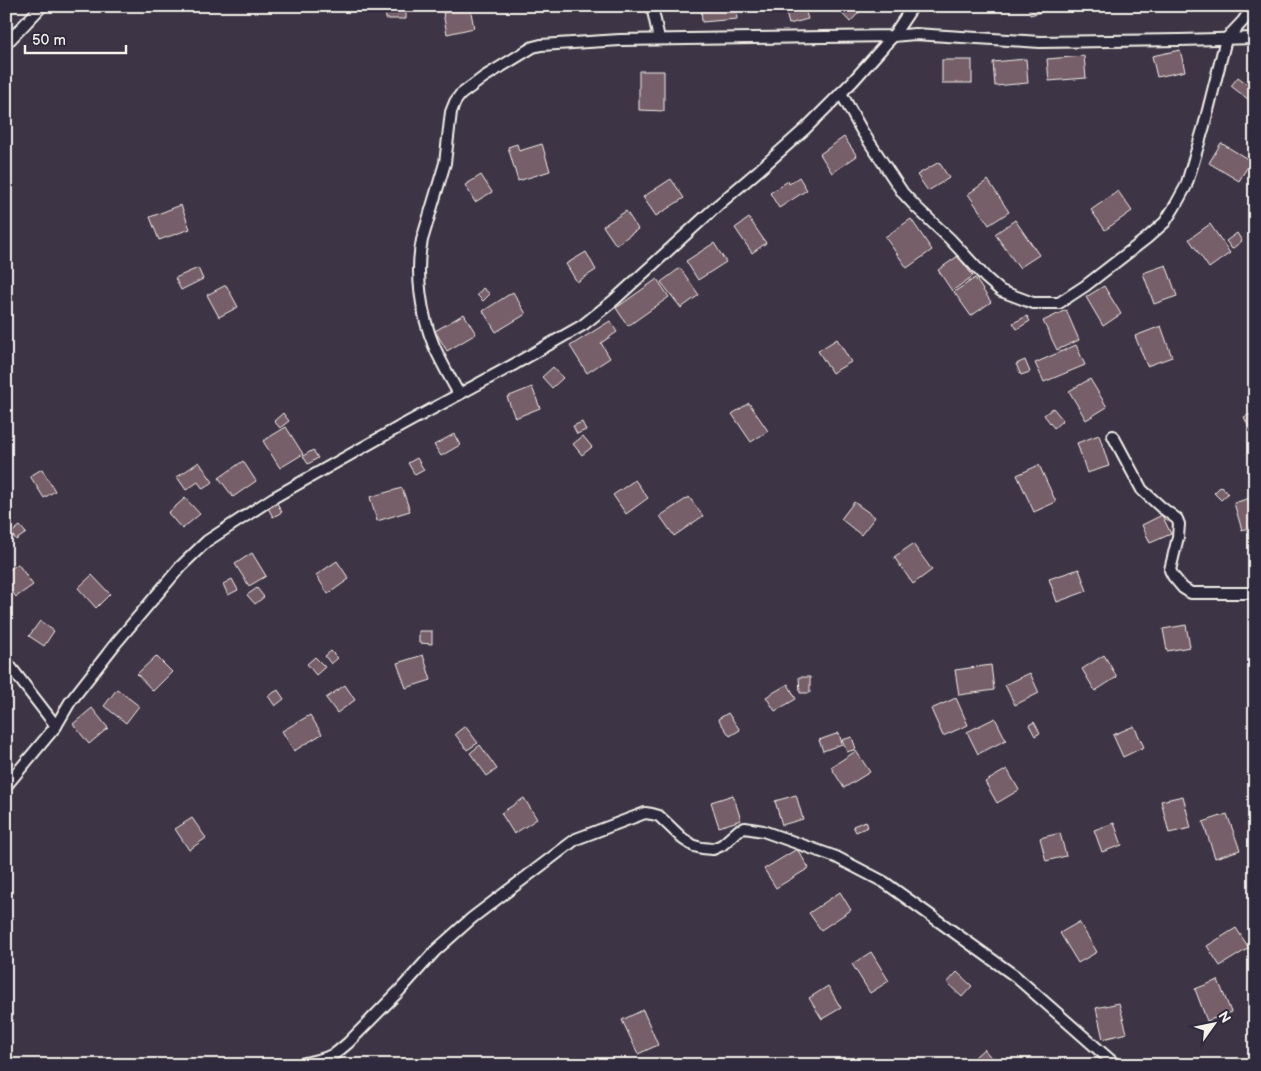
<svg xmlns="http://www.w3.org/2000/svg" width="1261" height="1071" viewBox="0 0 1261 1071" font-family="'Balsamiq Sans',sans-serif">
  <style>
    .building { fill: #775f6a; stroke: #f4f1e8 }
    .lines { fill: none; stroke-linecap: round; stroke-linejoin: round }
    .minor-casing { stroke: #f4f1e8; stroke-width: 14 }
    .minor { stroke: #2f2a3d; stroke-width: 10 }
  </style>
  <rect width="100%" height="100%" fill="#3d3546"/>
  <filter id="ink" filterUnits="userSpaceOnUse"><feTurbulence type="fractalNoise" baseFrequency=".02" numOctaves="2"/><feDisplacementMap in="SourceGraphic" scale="10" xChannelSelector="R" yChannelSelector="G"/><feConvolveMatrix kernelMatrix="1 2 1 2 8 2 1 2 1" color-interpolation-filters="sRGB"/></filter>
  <g filter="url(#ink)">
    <g class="building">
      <path d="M 385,6 L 406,6 L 406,19 L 386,19 Z"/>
      <path d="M 662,6 L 682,6 L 663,10 Z"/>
      <path d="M 701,6 L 736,6 L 737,19 L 702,22 Z"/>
      <path d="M 784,6 L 804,6 L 808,19 L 789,24 Z"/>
      <path d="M 835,6 L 865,6 L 850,22 Z"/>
      <path d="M 1028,6 L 1048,6 L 1049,10 L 1030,15 Z"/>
      <path d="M 470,7 L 474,28 L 447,34 L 443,13 Z"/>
      <path d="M 1180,50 L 1185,71 L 1157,77 L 1152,56 Z"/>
      <path d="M 1084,56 L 1086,78 L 1049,81 L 1047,59 Z"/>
      <path d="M 1026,59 L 1028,83 L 995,86 L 993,62 Z"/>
      <rect x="942" y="60" width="30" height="23"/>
      <path d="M 639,71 L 664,71 L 664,111 L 639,110 Z"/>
      <path d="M 1238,77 L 1255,90 L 1255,92 L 1249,100 L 1231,86 Z"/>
      <path d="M 844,137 L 857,156 L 832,173 L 820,154 Z"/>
      <path d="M 1221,143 L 1251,161 L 1239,181 L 1209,163 Z"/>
      <path d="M 517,144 L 519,151 L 542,144 L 550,171 L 518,181 L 508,147 Z"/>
      <path d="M 939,162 L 949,178 L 928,191 L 917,175 Z"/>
      <path d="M 481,175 L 492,192 L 475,202 L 465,185 Z"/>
      <path d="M 799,177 L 807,190 L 779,208 L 770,193 L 788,181 L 789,184 Z"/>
      <path d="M 671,179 L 684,198 L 656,216 L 643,197 Z"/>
      <path d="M 988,180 L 1009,212 L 989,225 L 968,194 Z"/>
      <path d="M 1118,191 L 1132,211 L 1105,230 L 1091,210 Z"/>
      <path d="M 181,205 L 190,229 L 159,240 L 150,217 Z"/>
      <path d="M 626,211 L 638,229 L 616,245 L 603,226 Z"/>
      <path d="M 749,218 L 766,243 L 752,253 L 735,228 Z"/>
      <path d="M 911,219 L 932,250 L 907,268 L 885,237 Z"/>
      <path d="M 1015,220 L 1039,255 L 1019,268 L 995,234 Z"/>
      <path d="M 1210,224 L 1230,253 L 1209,268 L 1189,239 Z"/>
      <path d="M 1237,233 L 1242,241 L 1232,249 L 1226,241 Z"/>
      <path d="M 714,243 L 726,262 L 698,280 L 686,261 Z"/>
      <path d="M 586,252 L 596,270 L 577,282 L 566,264 Z"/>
      <path d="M 958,256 L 973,276 L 952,291 L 938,270 Z"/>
      <path d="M 1166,265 L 1177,296 L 1154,304 L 1143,273 Z"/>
      <path d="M 198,268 L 203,279 L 181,290 L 175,278 Z"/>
      <path d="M 680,268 L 699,295 L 681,308 L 661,282 Z"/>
      <path d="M 975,278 L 991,302 L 971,316 L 954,292 Z"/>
      <path d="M 657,279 L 669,297 L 628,326 L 616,308 Z"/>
      <path d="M 226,285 L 238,307 L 219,317 L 207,295 Z"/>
      <path d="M 1104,286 L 1121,314 L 1103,326 L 1086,297 Z"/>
      <path d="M 483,288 L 490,294 L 483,301 L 477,295 Z"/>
      <path d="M 513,292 L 526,314 L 496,332 L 483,311 Z"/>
      <path d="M 1066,310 L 1079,340 L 1057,350 L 1043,321 Z"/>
      <path d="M 464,314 L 476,334 L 447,351 L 435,331 Z"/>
      <path d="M 1027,316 L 1030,321 L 1017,329 L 1013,323 Z"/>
      <path d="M 610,321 L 617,332 L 601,343 L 610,358 L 587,373 L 570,346 Z"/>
      <path d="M 1161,326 L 1172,357 L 1147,366 L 1135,336 Z"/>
      <path d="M 837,339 L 851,362 L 832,373 L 818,351 Z"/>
      <path d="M 1076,345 L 1085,365 L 1044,382 L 1035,363 Z"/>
      <path d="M 1025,360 L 1030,372 L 1021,375 L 1016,364 Z"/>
      <path d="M 553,367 L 563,378 L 552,388 L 542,377 Z"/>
      <path d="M 1090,379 L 1107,407 L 1086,420 L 1069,391 Z"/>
      <path d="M 532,387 L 540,408 L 515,418 L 507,397 Z"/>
      <path d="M 749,403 L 768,431 L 751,442 L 732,414 Z"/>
      <path d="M 1053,408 L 1063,420 L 1054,428 L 1044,415 Z"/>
      <path d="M 1255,412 L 1255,439 L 1244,417 Z"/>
      <path d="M 283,413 L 289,421 L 280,428 L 274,421 Z"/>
      <path d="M 582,422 L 586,430 L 577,434 L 573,426 Z"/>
      <path d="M 286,427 L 303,454 L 280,468 L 263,441 Z"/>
      <path d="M 454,434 L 460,445 L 441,456 L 434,445 Z"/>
      <path d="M 1099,435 L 1109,466 L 1087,473 L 1077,443 Z"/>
      <path d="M 583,436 L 592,447 L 582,455 L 573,444 Z"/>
      <path d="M 313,450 L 318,458 L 308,464 L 303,456 Z"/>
      <path d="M 417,458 L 424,470 L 415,475 L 408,463 Z"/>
      <path d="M 243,461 L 256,481 L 233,497 L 219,478 Z"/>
      <path d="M 199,462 L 213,482 L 203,489 L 198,482 L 186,490 L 177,477 Z"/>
      <path d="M 1039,465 L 1056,502 L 1034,512 L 1017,475 Z"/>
      <path d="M 42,469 L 55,491 L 44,498 L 30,476 Z"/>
      <path d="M 635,480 L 648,498 L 626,514 L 613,495 Z"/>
      <path d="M 1221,486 L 1228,494 L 1221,500 L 1214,493 Z"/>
      <path d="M 402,488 L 410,511 L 377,521 L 370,497 Z"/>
      <path d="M 689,497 L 703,516 L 674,536 L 660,516 Z"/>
      <path d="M 1253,497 L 1255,502 L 1255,526 L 1242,530 L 1234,503 Z"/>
      <path d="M 185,498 L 200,514 L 182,529 L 168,513 Z"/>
      <path d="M 854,502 L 875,517 L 861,535 L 841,519 Z"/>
      <path d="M 277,503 L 282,512 L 273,517 L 268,508 Z"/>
      <path d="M 1162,515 L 1171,534 L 1150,543 L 1142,525 Z"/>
      <path d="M 20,526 L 26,533 L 16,540 L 11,533 Z"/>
      <path d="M 913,544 L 932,570 L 913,584 L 894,557 Z"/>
      <path d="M 252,553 L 266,576 L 249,586 L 235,564 Z"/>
      <path d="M 337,561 L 349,579 L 328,594 L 316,575 Z"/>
      <path d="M 18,564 L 33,585 L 16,597 L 6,583 L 6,572 Z"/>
      <path d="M 1079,569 L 1087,591 L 1057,602 L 1049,579 Z"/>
      <path d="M 92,575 L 110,594 L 96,608 L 78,588 Z"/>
      <path d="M 232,579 L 238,590 L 228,595 L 223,584 Z"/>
      <path d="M 257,588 L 264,597 L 255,604 L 247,595 Z"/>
      <path d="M 40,621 L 54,631 L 44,646 L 29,636 Z"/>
      <path d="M 1186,625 L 1190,647 L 1167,651 L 1163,629 Z"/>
      <path d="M 419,631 L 432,631 L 432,644 L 419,643 Z"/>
      <path d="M 331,651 L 338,658 L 331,664 L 325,656 Z"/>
      <path d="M 423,655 L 431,680 L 406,688 L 397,663 Z"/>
      <path d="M 1104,655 L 1117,677 L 1095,691 L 1082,669 Z"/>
      <path d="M 156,656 L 172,672 L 153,691 L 137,674 Z"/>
      <path d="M 315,657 L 325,667 L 316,675 L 307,664 Z"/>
      <path d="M 991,665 L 994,690 L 959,695 L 955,670 Z"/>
      <path d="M 1030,673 L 1039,693 L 1015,705 L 1005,685 Z"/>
      <path d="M 799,677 L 810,677 L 810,693 L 800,693 Z"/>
      <path d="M 788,684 L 796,699 L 775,711 L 766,697 Z"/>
      <path d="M 345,685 L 355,700 L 337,713 L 326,698 Z"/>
      <path d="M 117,689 L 139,706 L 126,723 L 104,706 Z"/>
      <path d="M 278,690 L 284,699 L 275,706 L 268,696 Z"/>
      <path d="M 956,698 L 968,725 L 943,736 L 931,709 Z"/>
      <path d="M 92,708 L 108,728 L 89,744 L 73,724 Z"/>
      <path d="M 728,713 L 740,730 L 730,736 L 718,719 Z"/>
      <path d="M 310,715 L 322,734 L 294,751 L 282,731 Z"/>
      <path d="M 995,718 L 1006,740 L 978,754 L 967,732 Z"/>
      <path d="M 1034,722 L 1040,733 L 1035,736 L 1029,725 Z"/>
      <path d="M 465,726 L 478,743 L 467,750 L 455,734 Z"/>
      <path d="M 1134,726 L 1144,747 L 1123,757 L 1113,735 Z"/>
      <path d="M 839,733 L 842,744 L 823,751 L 819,740 Z"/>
      <path d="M 852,737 L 856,749 L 847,752 L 842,740 Z"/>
      <path d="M 480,745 L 497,769 L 487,776 L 470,753 Z"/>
      <path d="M 856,751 L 870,772 L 844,788 L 831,767 Z"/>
      <path d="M 1007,769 L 1019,790 L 997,803 L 985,782 Z"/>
      <path d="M 733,795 L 741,820 L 719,827 L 711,802 Z"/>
      <path d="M 796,795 L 803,819 L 782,825 L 775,801 Z"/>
      <path d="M 1183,796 L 1191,828 L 1169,833 L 1161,801 Z"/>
      <path d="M 524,798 L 537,819 L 514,834 L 501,813 Z"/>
      <path d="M 1227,814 L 1240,850 L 1215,858 L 1203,822 Z"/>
      <path d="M 192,818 L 206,838 L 189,850 L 175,829 Z"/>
      <path d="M 866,821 L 868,827 L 856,832 L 853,826 Z"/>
      <path d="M 1114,823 L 1122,845 L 1102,852 L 1094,830 Z"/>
      <path d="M 1060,833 L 1066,856 L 1046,861 L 1040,838 Z"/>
      <path d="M 797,849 L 809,868 L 776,888 L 764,869 Z"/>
      <path d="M 840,892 L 851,910 L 821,930 L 809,913 Z"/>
      <path d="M 1079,922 L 1097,952 L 1078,963 L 1060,933 Z"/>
      <path d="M 1236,928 L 1249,948 L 1220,966 L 1207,946 Z"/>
      <path d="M 871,952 L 889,981 L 870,993 L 852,964 Z"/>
      <path d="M 957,972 L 972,986 L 962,997 L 947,983 Z"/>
      <path d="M 1218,980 L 1231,1012 L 1207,1021 L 1195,989 Z"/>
      <path d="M 828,986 L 841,1008 L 822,1019 L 809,998 Z"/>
      <path d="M 1119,1003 L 1127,1033 L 1103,1039 L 1096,1008 Z"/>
      <path d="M 643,1010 L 658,1045 L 638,1054 L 622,1020 Z"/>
      <path d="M 984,1049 L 997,1065 L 971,1065 L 969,1062 Z"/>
      <path d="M 836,1060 L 838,1065 L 816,1065 L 816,1064 Z"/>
    </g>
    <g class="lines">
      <g class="minor-casing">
        <g id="minor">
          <path d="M 652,6 L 659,39"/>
          <path d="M 6,44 L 42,6"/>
          <path d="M 841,93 L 862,131 L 903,193 L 916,207 L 950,239 L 986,278 L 1001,291 L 1033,303 L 1059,303 L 1085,286 L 1147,238 L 1165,222 L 1175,206 L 1186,186 L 1204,126 L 1226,39 L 1243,21 L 1247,15 L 1249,6"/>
          <path d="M 459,394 C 450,378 441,362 434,346 C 421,315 415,273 422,240 L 445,163 L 451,112 L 455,102 L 460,95 L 484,77 L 533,47 L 541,45 L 620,40 L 893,36 L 915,34 L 1040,42 L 1179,40 L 1255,38"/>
          <path d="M 1113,436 L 1142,490 L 1161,507 L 1177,519 L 1179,524 L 1178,537 L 1170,570 L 1173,576 L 1183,588 L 1191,593 L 1255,593"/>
          <path d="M 6,661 L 56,726"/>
          <path d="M 6,786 L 56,726 L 70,702 L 116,643 L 181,566 L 207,541 L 273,498 L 401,426 L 513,365 L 583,325 L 613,301 L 718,205 L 758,171 L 805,129 L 853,81 L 893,36 L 913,6"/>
          <path d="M 297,1065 L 325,1058 L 336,1053 L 348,1043 L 400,990 L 435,951 L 472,918 L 576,839 L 645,813 L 652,814 L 659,816 L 683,839 L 694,846 L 702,848 L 713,849 L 722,845 L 739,830 L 745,828 L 763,831 L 836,857 L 884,882 L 1015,976 L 1116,1065"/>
        </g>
      </g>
      <use href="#minor" class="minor"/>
    </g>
  </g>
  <rect width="1261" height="1071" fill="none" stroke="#2f2a3d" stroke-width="25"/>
  <rect x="12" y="12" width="1236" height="1046" fill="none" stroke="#f4f1e8" stroke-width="2" filter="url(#ink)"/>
  <g transform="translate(1214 1024) rotate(57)" stroke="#2f2a3d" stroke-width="4" paint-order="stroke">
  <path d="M0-4L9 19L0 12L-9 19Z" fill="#f4f1e8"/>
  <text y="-8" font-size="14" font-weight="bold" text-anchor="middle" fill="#f4f1e8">N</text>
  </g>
  <path d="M25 45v8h101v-8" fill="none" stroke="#f4f1e8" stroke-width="2.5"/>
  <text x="32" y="45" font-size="15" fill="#f4f1e8" stroke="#2f2a3d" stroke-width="4" paint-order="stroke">50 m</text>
</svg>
